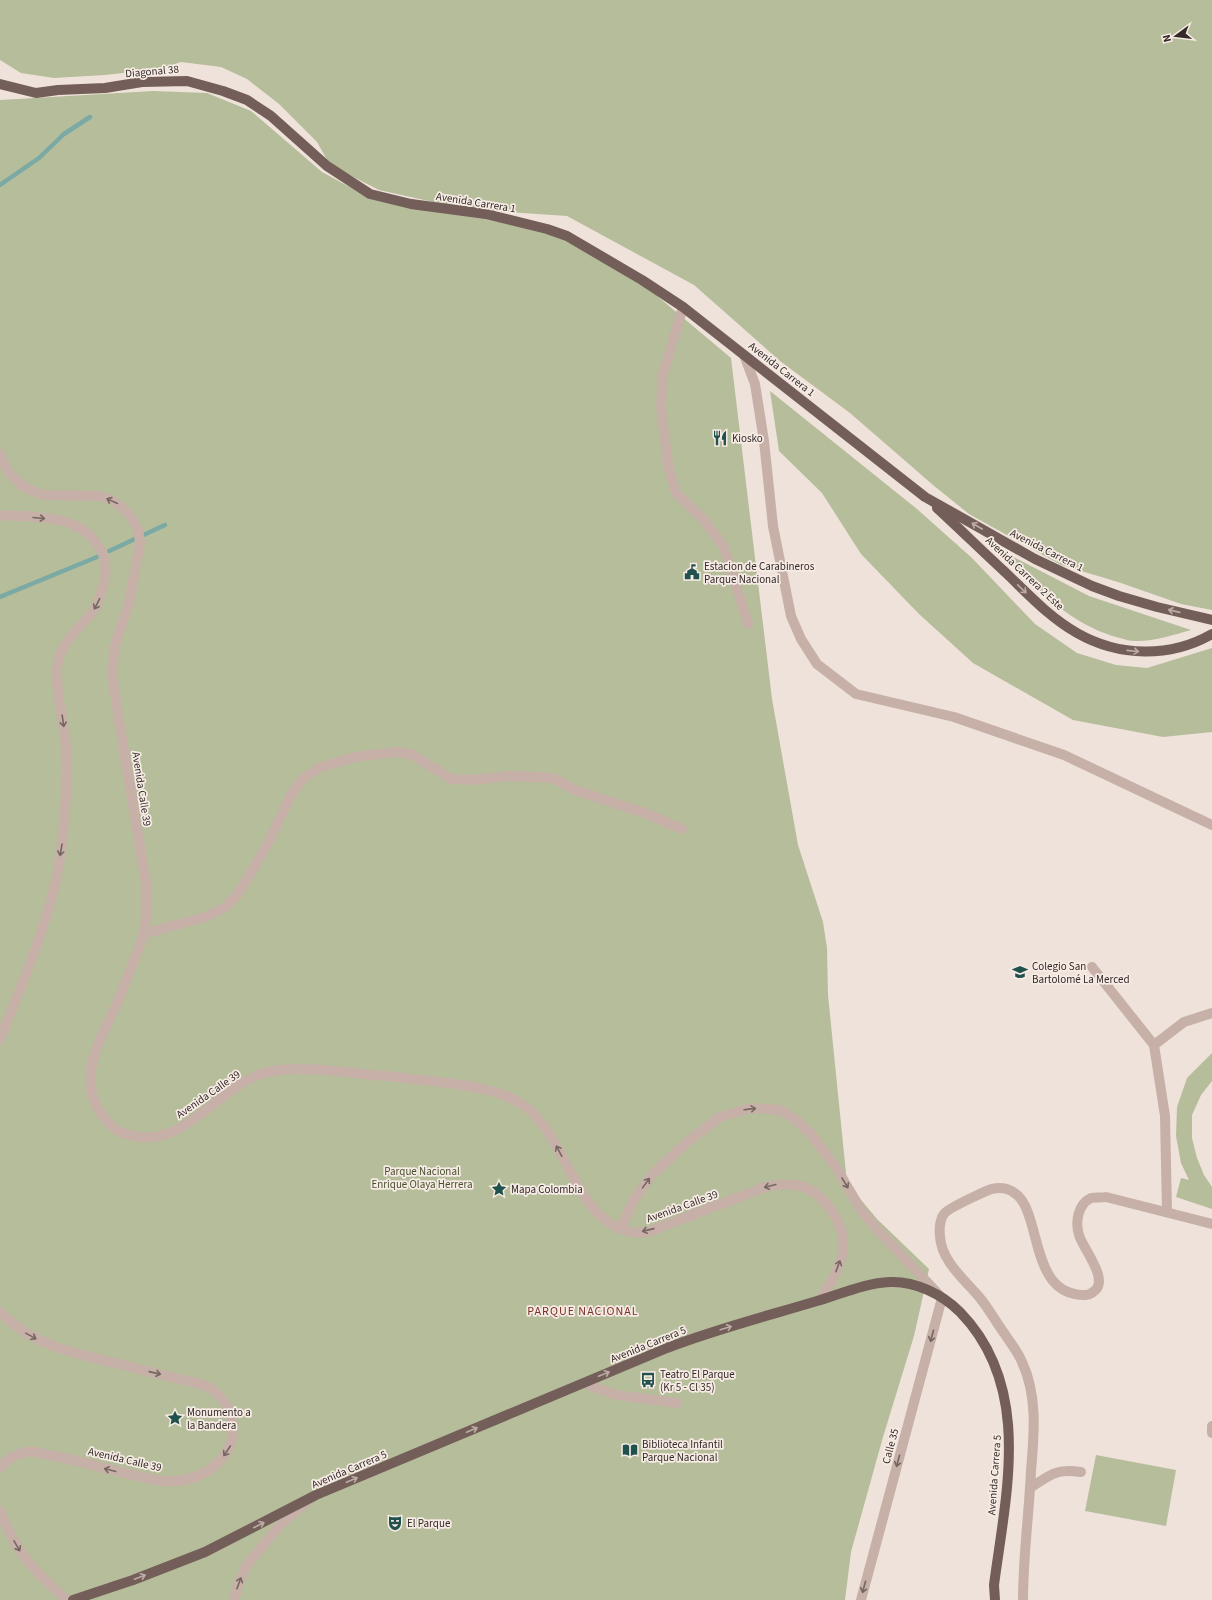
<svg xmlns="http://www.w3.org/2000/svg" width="1212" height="1600" viewBox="0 0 1212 1600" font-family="'Source Sans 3',sans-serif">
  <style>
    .green { fill: #b6bd9b }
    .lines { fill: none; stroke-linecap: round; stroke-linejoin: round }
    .stream { stroke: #7baaa5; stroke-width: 4.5 }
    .minor { stroke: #c6b0a7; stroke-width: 10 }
    .major { stroke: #745e59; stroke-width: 10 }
    .oneway { stroke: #756661 }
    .oneway2 { stroke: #bcaca6 }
    .labels { text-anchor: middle; stroke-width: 3.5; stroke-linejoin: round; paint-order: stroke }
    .street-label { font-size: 11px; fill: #332927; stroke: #f7ece5 }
    .poi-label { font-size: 11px; fill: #332927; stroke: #f7ece5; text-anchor: start }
    .park-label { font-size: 11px; fill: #484f2d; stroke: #f7ece5 }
    .neighbourhood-label { font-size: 12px; letter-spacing: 1px; fill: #7b2e26; stroke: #f7ece5 }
  </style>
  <rect width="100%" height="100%" fill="#efe2da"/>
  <g class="green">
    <path d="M 0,0 L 1212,0 L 1212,610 L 1181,604 L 1118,582 L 1061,565 L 969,514 L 933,485 L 850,413 L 780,361 L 694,285 L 567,216 L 465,209 L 379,190 L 330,165 L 317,142 L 279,104 L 247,79 L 221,67 L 181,62 L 159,69 L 105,75 L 54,78 L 21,73 L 0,60 Z"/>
    <path d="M 153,91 L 207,93 L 251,111 L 322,172 L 370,198 L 481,215 L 556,235 L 637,279 L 731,358 L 772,699 L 798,845 L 823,922 L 827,948 L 828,995 L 847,1183 L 877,1219 L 929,1269 L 914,1336 L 883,1437 L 851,1552 L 845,1600 L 0,1600 L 0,100 Z"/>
    <path d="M 770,391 L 917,509 L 972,558 L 1035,624 L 1077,653 L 1116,665 L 1147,668 L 1212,648 L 1212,732 L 1163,737 L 1073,720 L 973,663 L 919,614 L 861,554 L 822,493 L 779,451 Z"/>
    <path d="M 992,546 L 1089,596 L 1191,630 C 1173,635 1153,642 1134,641 C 1130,641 1124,639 1120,638 C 1068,625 1029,581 992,546 Z"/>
    <path d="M 1212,1053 L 1212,1081 L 1201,1095 L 1192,1115 L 1192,1138 L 1197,1158 L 1204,1175 L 1212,1187 L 1212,1209 L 1176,1197 L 1181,1178 L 1189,1180 L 1181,1163 L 1176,1136 L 1177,1107 L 1187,1078 Z"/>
    <path d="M 1096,1455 L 1176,1470 L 1166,1526 L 1085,1511 Z"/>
  </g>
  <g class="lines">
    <g class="stream">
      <path d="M 0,185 L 39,158 L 64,134 L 90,117"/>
      <path d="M 109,551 L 165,525"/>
      <path d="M 0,597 L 97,557"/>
    </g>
    <g class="minor">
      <path d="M 683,307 L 663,374 L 661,407 L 668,465 L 676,493 L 705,521 L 724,547 L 748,624"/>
      <path d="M 744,355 L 755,384 L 764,441 L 773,526 L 791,616 L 801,639 L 817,664 L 856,694 L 954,717 L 1064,755 L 1212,825"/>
      <path d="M 0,454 L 8,472 L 24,487 L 43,495 L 98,496 L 110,499 L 119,505 L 129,514 L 138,529 L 140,543 L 129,603 L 115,645 L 112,673 L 118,714 L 146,883 C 146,900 148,920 143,936 C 135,959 126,981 117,1003 C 101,1041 73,1079 105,1119 C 111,1127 120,1133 130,1135 C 181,1150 216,1091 258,1075 C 288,1063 341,1072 373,1075 C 392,1076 411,1079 431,1081 C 461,1085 493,1087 520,1103 C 567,1131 572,1219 630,1232 C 636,1233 642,1232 648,1232 L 765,1187 C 796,1180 816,1186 833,1213 C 840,1224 844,1234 843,1247 C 842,1266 830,1284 820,1300"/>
      <path d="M 0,515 C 31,517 76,514 96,543 C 98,546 102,550 103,554 C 106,563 106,573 104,582 C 102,592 99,602 93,611 C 80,628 63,640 58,662 C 55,676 58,692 60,706 C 64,729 68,752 67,775 C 65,812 63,849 55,885 C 42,938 20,989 0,1039"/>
      <path d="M 143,934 L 205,917 L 224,908 L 237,895 L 251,873 L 269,841 L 291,795 L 303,778 L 321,767 L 355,757 L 396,752 L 413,755 L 451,779 L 471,780 L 510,776 L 553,778 L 575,790 L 645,813 L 682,829"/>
      <path d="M 1092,967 L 1154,1045"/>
      <path d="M 1167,1212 L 1165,1116 L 1154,1045 L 1184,1022 L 1212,1013"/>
      <path d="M 621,1229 L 633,1201 L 651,1176 L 687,1142 L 720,1117 L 751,1108 L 780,1110 L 795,1119 L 811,1134 L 837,1169 L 861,1210 L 876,1228 L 942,1298 L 861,1600"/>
      <path d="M 0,1312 C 31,1345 76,1354 119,1364 C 145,1371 171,1377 197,1383 C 202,1385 209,1387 213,1390 C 224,1399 231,1410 232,1423 C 237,1456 206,1478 177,1481 C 164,1483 150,1479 138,1476 C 108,1470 79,1460 49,1455 C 43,1454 35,1451 28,1452 C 17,1453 7,1459 0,1468"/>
      <path d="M 583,1383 L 616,1395 L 677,1403"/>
      <path d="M 1212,1426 L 1212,1433"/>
      <path d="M 1030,1488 C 1050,1475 1056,1468 1081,1472"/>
      <path d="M 0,1511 C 16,1552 34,1572 67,1600"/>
      <path d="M 234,1600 L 239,1583 L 246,1566 L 281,1524 L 308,1501"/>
      <path d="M 1023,1600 C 1023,1557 1029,1514 1031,1471 C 1034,1435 1038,1396 1022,1362 C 1018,1352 1010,1342 1004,1333 C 996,1322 989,1309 980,1298 C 965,1280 941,1261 940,1236 C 939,1229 940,1219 944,1214 C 948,1208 976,1196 984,1192 C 1005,1182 1021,1192 1028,1213 C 1040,1244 1040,1296 1086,1295 C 1090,1295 1090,1294 1093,1292 C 1111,1281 1083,1249 1079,1235 C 1075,1222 1078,1204 1091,1198 C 1095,1197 1102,1198 1106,1197 L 1212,1224"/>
    </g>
    <g class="major">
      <path d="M 0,84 L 36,93 L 58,90 L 105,88 L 142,82 L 187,81 L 223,91 L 247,100 L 271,116 L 327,166 L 370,194 L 411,204 L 486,214 L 547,229 L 567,236 L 642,280 L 683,307 L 925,497 L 1035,559 L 1092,586 L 1119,596 L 1157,607 L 1212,620"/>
      <path d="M 937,508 C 960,529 982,551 1005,572 C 1028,594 1049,617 1077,633 C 1119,657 1170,658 1212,634"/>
      <path d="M 73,1600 L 133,1580 L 205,1552 L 316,1495 L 667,1348 C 716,1329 767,1316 817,1301 C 841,1294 865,1283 890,1282 C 915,1281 942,1294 960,1312 C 1033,1387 1006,1493 994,1585 L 995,1600"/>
    </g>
  </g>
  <defs><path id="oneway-shaft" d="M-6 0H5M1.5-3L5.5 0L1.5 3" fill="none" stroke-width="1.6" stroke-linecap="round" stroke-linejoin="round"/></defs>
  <g class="oneway">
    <use href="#oneway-shaft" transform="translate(112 501) rotate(-155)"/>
    <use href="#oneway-shaft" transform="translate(39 518) rotate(5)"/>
    <use href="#oneway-shaft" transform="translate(97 604) rotate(117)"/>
    <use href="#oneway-shaft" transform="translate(63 721) rotate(82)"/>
    <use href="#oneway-shaft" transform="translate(61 850) rotate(100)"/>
    <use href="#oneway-shaft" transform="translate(750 1109) rotate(-7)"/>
    <use href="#oneway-shaft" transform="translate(559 1151) rotate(-118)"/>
    <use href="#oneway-shaft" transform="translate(646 1183) rotate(-54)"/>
    <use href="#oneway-shaft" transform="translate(845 1183) rotate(59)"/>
    <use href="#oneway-shaft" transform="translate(770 1186) rotate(166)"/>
    <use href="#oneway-shaft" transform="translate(648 1230) rotate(167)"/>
    <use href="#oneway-shaft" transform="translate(838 1266) rotate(-70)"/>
    <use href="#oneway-shaft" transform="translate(31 1336) rotate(29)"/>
    <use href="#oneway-shaft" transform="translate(932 1336) rotate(105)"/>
    <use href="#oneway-shaft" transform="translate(155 1373) rotate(13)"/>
    <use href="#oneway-shaft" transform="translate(227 1451) rotate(124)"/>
    <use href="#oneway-shaft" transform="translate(898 1461) rotate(105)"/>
    <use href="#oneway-shaft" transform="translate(110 1470) rotate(-166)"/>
    <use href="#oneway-shaft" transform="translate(17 1546) rotate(60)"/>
    <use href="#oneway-shaft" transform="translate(239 1583) rotate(-70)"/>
    <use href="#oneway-shaft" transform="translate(864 1587) rotate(105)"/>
  </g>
  <g class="oneway2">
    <use href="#oneway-shaft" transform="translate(977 526) rotate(-150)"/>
    <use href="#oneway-shaft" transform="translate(1022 589) rotate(44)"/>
    <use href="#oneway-shaft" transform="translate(1174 611) rotate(-167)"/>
    <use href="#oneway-shaft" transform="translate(1133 651) rotate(6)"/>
    <use href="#oneway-shaft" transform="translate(726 1328) rotate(-17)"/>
    <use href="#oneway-shaft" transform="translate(604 1374) rotate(-22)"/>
    <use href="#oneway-shaft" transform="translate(472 1430) rotate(-23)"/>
    <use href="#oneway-shaft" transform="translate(352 1480) rotate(-23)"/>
    <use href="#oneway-shaft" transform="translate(259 1525) rotate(-27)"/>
    <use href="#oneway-shaft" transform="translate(140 1577) rotate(-21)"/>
  </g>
  <defs>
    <g id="restaurant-bare" transform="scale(1.2)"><path d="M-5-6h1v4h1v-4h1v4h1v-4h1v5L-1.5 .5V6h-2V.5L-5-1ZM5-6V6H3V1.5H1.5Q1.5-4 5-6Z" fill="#20514d" stroke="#f7ece5" stroke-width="2.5" paint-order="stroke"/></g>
    <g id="civic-bare" transform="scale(1.2)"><path d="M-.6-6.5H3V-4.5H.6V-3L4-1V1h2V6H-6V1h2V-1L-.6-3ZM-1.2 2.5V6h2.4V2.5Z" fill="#20514d" stroke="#f7ece5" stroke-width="2.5" paint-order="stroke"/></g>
    <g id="school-bare" transform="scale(1.2)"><path d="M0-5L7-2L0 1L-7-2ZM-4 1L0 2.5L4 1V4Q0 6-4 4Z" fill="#20514d" stroke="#f7ece5" stroke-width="2.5" paint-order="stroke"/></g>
    <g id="sight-bare" transform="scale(1.2)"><path d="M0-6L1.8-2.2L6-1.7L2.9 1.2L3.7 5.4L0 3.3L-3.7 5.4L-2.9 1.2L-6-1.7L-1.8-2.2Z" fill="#20514d" stroke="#f7ece5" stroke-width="2.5" paint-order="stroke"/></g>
    <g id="bus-bare" transform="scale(1.2)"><path d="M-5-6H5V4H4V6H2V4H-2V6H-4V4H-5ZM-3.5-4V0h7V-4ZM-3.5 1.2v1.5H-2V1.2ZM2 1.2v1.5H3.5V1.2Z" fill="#20514d" stroke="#f7ece5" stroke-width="2.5" paint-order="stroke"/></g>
    <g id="library-bare" transform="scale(1.2)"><path d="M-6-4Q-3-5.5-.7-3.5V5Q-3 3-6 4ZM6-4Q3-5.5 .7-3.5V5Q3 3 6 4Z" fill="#20514d" stroke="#f7ece5" stroke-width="2.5" paint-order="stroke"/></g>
    <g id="theatre-bare" transform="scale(1.2)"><path d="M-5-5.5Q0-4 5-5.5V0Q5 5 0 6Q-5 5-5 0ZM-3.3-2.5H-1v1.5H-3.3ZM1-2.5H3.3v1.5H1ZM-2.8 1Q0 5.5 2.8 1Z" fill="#20514d" stroke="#f7ece5" stroke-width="2.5" paint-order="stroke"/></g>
  </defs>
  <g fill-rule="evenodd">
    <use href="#restaurant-bare" x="720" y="438"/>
    <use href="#civic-bare" x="692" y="572"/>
    <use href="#school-bare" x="1020" y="972"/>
    <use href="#sight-bare" x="499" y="1189"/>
    <use href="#bus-bare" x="648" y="1380"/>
    <use href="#sight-bare" x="175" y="1418"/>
    <use href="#library-bare" x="630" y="1450"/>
    <use href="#theatre-bare" x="395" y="1523"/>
  </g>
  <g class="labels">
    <g class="street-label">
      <text transform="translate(152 71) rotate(-5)" y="4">Diagonal 38</text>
      <text transform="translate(476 202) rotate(9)" y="4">Avenida Carrera 1</text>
      <text transform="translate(782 369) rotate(38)" y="4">Avenida Carrera 1</text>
      <text transform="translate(1047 550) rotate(27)" y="4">Avenida Carrera 1</text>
      <text transform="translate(1025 573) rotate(43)" y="4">Avenida Carrera 2 Este</text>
      <text transform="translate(142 789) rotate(81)" y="4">Avenida Calle 39</text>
      <text transform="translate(208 1094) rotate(-35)" y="4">Avenida Calle 39</text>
      <text transform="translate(682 1206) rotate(-20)" y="4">Avenida Calle 39</text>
      <text transform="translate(648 1344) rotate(-22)" y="4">Avenida Carrera 5</text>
      <text transform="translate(890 1446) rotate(-75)" y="4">Calle 35</text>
      <text transform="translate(125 1459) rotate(13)" y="4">Avenida Calle 39</text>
      <text transform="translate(349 1469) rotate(-23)" y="4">Avenida Carrera 5</text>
      <text transform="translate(994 1475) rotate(-86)" y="4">Avenida Carrera 5</text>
    </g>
    <g class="poi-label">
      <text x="732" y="442">Kiosko</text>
      <text x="704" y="570">Estacion de Carabineros<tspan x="704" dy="13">Parque Nacional</tspan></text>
      <text x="1032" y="970">Colegio San<tspan x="1032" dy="13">Bartolomé La Merced</tspan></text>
      <text x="511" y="1193">Mapa Colombia</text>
      <text x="660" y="1378">Teatro El Parque<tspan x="660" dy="13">(Kr 5 - Cl 35)</tspan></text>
      <text x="187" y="1416">Monumento a<tspan x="187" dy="13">la Bandera</tspan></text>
      <text x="642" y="1448">Biblioteca Infantil<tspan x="642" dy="13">Parque Nacional</tspan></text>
      <text x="407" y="1527">El Parque</text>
    </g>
    <g class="park-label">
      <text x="422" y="1175">Parque Nacional<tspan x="422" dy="13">Enrique Olaya Herrera</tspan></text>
    </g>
    <g class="neighbourhood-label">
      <text x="583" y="1315">PARQUE NACIONAL</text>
    </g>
  </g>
  <g transform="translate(1176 36) rotate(255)" stroke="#f7ece5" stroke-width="3" paint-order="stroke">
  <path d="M0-3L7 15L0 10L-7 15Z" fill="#332927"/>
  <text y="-6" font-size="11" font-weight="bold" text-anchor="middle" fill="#332927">N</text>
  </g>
</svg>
